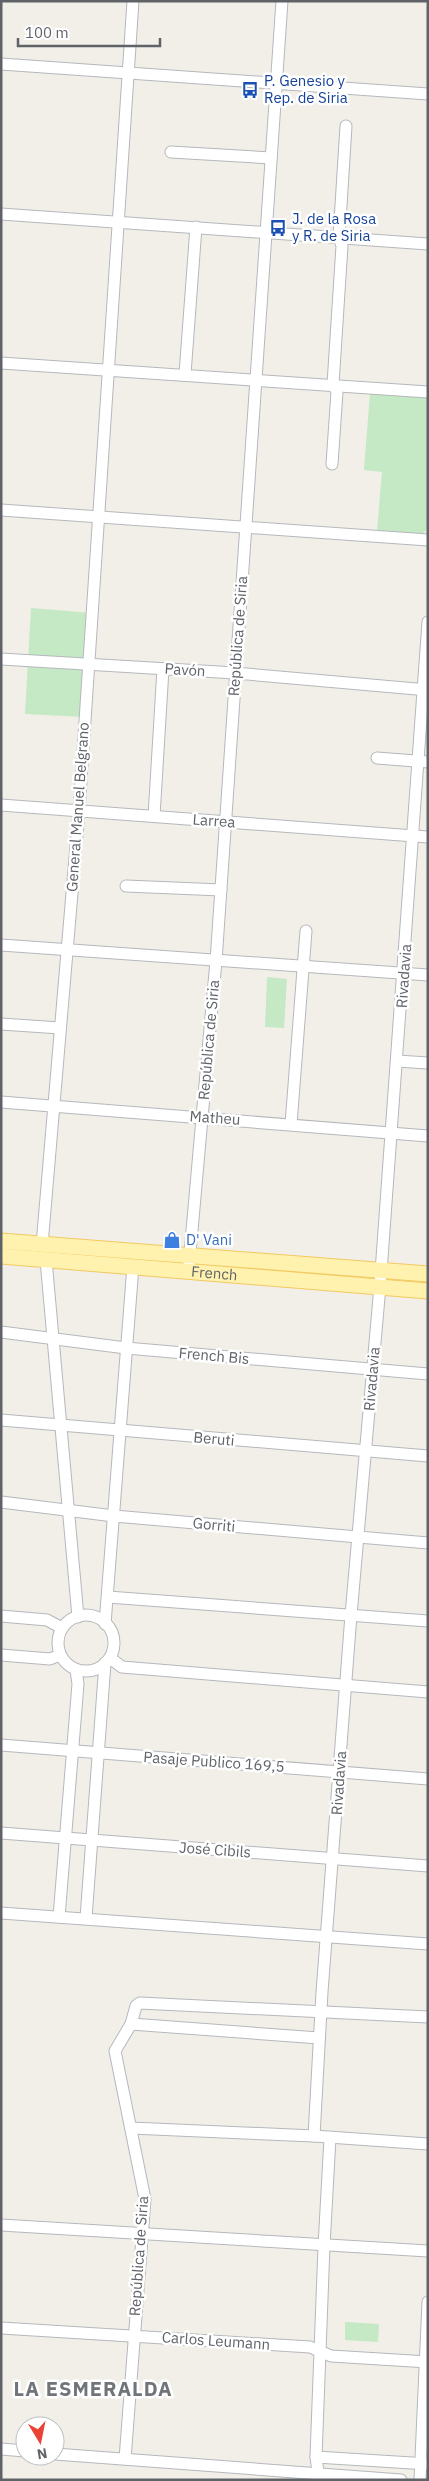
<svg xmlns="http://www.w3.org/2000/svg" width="429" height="2481" viewBox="0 0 429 2481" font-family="'IBM Plex Sans',sans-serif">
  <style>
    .green { fill: #c5e8c5 }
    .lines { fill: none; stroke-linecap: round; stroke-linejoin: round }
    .minor-casing { stroke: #b5b8bc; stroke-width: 13 }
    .major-casing { stroke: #f2c960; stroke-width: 17 }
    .minor { stroke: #fff; stroke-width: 11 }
    .major { stroke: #fff2af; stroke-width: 15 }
    .labels { text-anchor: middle; stroke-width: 5; stroke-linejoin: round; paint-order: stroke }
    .transit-label { font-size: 15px; fill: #164399; stroke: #fff; text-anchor: start }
    .street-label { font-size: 15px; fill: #5f6368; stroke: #fff }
    .shop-label { font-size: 15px; fill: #366cbe; stroke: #fff; text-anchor: start }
    .district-label { font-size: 20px; font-weight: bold; letter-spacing: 1px; fill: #70757a; stroke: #fff }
  </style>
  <rect width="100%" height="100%" fill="#f1efe8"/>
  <g class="green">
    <path d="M 370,393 L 428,398 L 428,528 L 422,534 L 377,531 L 382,472 L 364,470 Z"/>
    <path d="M 31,608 L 92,613 L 85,717 L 25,714 Z"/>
    <path d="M 267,977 L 287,979 L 284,1028 L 265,1027 Z"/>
    <path d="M 345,2322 L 379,2324 L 378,2342 L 345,2340 Z"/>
  </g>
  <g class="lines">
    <g class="minor-casing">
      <g id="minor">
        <path d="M 1,64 L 428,94"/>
        <path d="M 171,152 L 271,158"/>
        <path d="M 1,214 L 428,244"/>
        <path d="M 1,363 L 428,392"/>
        <path d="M 185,374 L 196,227"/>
        <path d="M 332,464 L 337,392 L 333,384 L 342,246 L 339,237 L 346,126"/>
        <path d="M 1,510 L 428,540"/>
        <path d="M 1,659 L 235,673 L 428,690"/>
        <path d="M 377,758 L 428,762"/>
        <path d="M 1,805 L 428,837"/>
        <path d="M 154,816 L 163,669"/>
        <path d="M 126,886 L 221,890"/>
        <path d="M 1,945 L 428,975"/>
        <path d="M 1,1024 L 60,1028"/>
        <path d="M 397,1061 L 428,1063"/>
        <path d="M 1,1102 L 428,1136"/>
        <path d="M 291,1124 L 306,931"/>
        <path d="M 42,1245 L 79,811 L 133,1"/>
        <path d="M 46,1260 L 78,1617"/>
        <path d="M 189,1264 L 216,961 L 282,1"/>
        <path d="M 1,1332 L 126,1348 L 428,1374"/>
        <path d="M 1,1420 L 428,1456"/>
        <path d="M 1,1502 L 114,1516 L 428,1543"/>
        <path d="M 108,1597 L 428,1621"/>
        <circle cx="86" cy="1643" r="28"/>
        <path d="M 1,1616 L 47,1620 L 62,1628"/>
        <path d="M 105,1624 L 133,1266"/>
        <path d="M 1,1655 L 50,1659 L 60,1655"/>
        <path d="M 110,1658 L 122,1667 L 428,1692"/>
        <path d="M 1,1745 L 428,1779"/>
        <path d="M 1,1833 L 428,1866"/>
        <path d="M 1,1913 L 428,1944"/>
        <path d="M 59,1917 L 78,1684 L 76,1670"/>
        <path d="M 86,1918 L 105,1663"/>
        <path d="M 131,2024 L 319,2038"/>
        <path d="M 131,2128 L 314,2136 L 428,2144"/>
        <path d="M 314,2136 L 322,1992 L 351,1615 L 380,1286 L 428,622"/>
        <path d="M 1,2225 L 428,2251"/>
        <path d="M 1,2328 L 310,2347 L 331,2356 L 428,2362"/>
        <path d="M 1,2449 L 25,2451"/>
        <path d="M 55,2454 L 401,2480"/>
        <path d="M 316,2457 L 428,2464"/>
        <path d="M 125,2459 L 145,2199 L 115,2051 L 131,2024 L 136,2006 L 140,2003 L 428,2017"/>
        <path d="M 319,2480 L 316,2457 L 324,2246 L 330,2138"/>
        <path d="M 420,2480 L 428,2302"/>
      </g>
    </g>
    <g class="major-casing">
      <g id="major">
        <path d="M 1,1241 L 428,1274"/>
        <path id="s1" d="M 1,1256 L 428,1291"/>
      </g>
    </g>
    <use href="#minor" class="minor"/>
    <use href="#major" class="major"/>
  </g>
  <defs>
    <g id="bus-bare" transform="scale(1.35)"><path d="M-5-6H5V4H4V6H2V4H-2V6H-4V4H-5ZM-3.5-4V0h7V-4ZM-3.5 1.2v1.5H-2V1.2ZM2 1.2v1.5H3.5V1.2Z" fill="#1a4fb4" stroke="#fff" stroke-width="2.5" paint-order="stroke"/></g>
    <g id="shop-bare" transform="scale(1.35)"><path d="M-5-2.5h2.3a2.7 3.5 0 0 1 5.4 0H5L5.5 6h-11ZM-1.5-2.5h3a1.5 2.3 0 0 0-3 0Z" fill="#3f7fe0" stroke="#fff" stroke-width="2.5" paint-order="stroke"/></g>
  </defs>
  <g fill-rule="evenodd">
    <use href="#bus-bare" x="250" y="90"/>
    <use href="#bus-bare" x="278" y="228"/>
    <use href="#shop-bare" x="172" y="1240"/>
  </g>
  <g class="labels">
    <g class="transit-label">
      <text x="264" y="86">P. Genesio y<tspan x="264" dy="17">Rep. de Siria</tspan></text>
      <text x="292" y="224">J. de la Rosa<tspan x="292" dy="17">y R. de Siria</tspan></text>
    </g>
    <g class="street-label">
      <text transform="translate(238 636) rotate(-86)" y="5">República de Siria</text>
      <text transform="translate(185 670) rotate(4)" y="5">Pavón</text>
      <text transform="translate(78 807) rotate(-86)" y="5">General Manuel Belgrano</text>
      <text transform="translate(214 821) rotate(4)" y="5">Larrea</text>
      <text transform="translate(404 976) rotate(-86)" y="5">Rivadavia</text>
      <text transform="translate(209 1040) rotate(-85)" y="5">República de Siria</text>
      <text transform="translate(215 1118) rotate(4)" y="5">Matheu</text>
      <text dy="5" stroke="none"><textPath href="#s1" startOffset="214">French</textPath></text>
      <text transform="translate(214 1356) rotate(5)" y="5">French Bis</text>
      <text transform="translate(372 1379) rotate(-85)" y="5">Rivadavia</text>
      <text transform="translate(214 1439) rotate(5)" y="5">Beruti</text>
      <text transform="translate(214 1525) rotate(5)" y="5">Gorriti</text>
      <text transform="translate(214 1762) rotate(4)" y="5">Pasaje Publico 169,5</text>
      <text transform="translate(339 1783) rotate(-86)" y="5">Rivadavia</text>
      <text transform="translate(215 1850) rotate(4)" y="5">José Cibils</text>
      <text transform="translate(139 2256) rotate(-86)" y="5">República de Siria</text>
      <text transform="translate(216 2341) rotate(4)" y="5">Carlos Leumann</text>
    </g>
    <g class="shop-label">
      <text x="186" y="1245">D' Vani</text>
    </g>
    <g class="district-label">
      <text x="93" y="2396">LA ESMERALDA</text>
    </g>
  </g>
  <rect width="429" height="2481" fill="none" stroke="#5f6368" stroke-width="5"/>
  <g transform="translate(40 2441) rotate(170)"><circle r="24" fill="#ffffff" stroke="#bfc1c3"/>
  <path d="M0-4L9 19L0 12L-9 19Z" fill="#ea4335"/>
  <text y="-8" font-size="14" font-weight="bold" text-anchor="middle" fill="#5f6368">N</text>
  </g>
  <path d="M18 38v8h142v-8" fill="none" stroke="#5f6368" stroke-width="2.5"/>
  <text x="25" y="38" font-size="15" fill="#5f6368" stroke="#ffffff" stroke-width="4" paint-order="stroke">100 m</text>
</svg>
